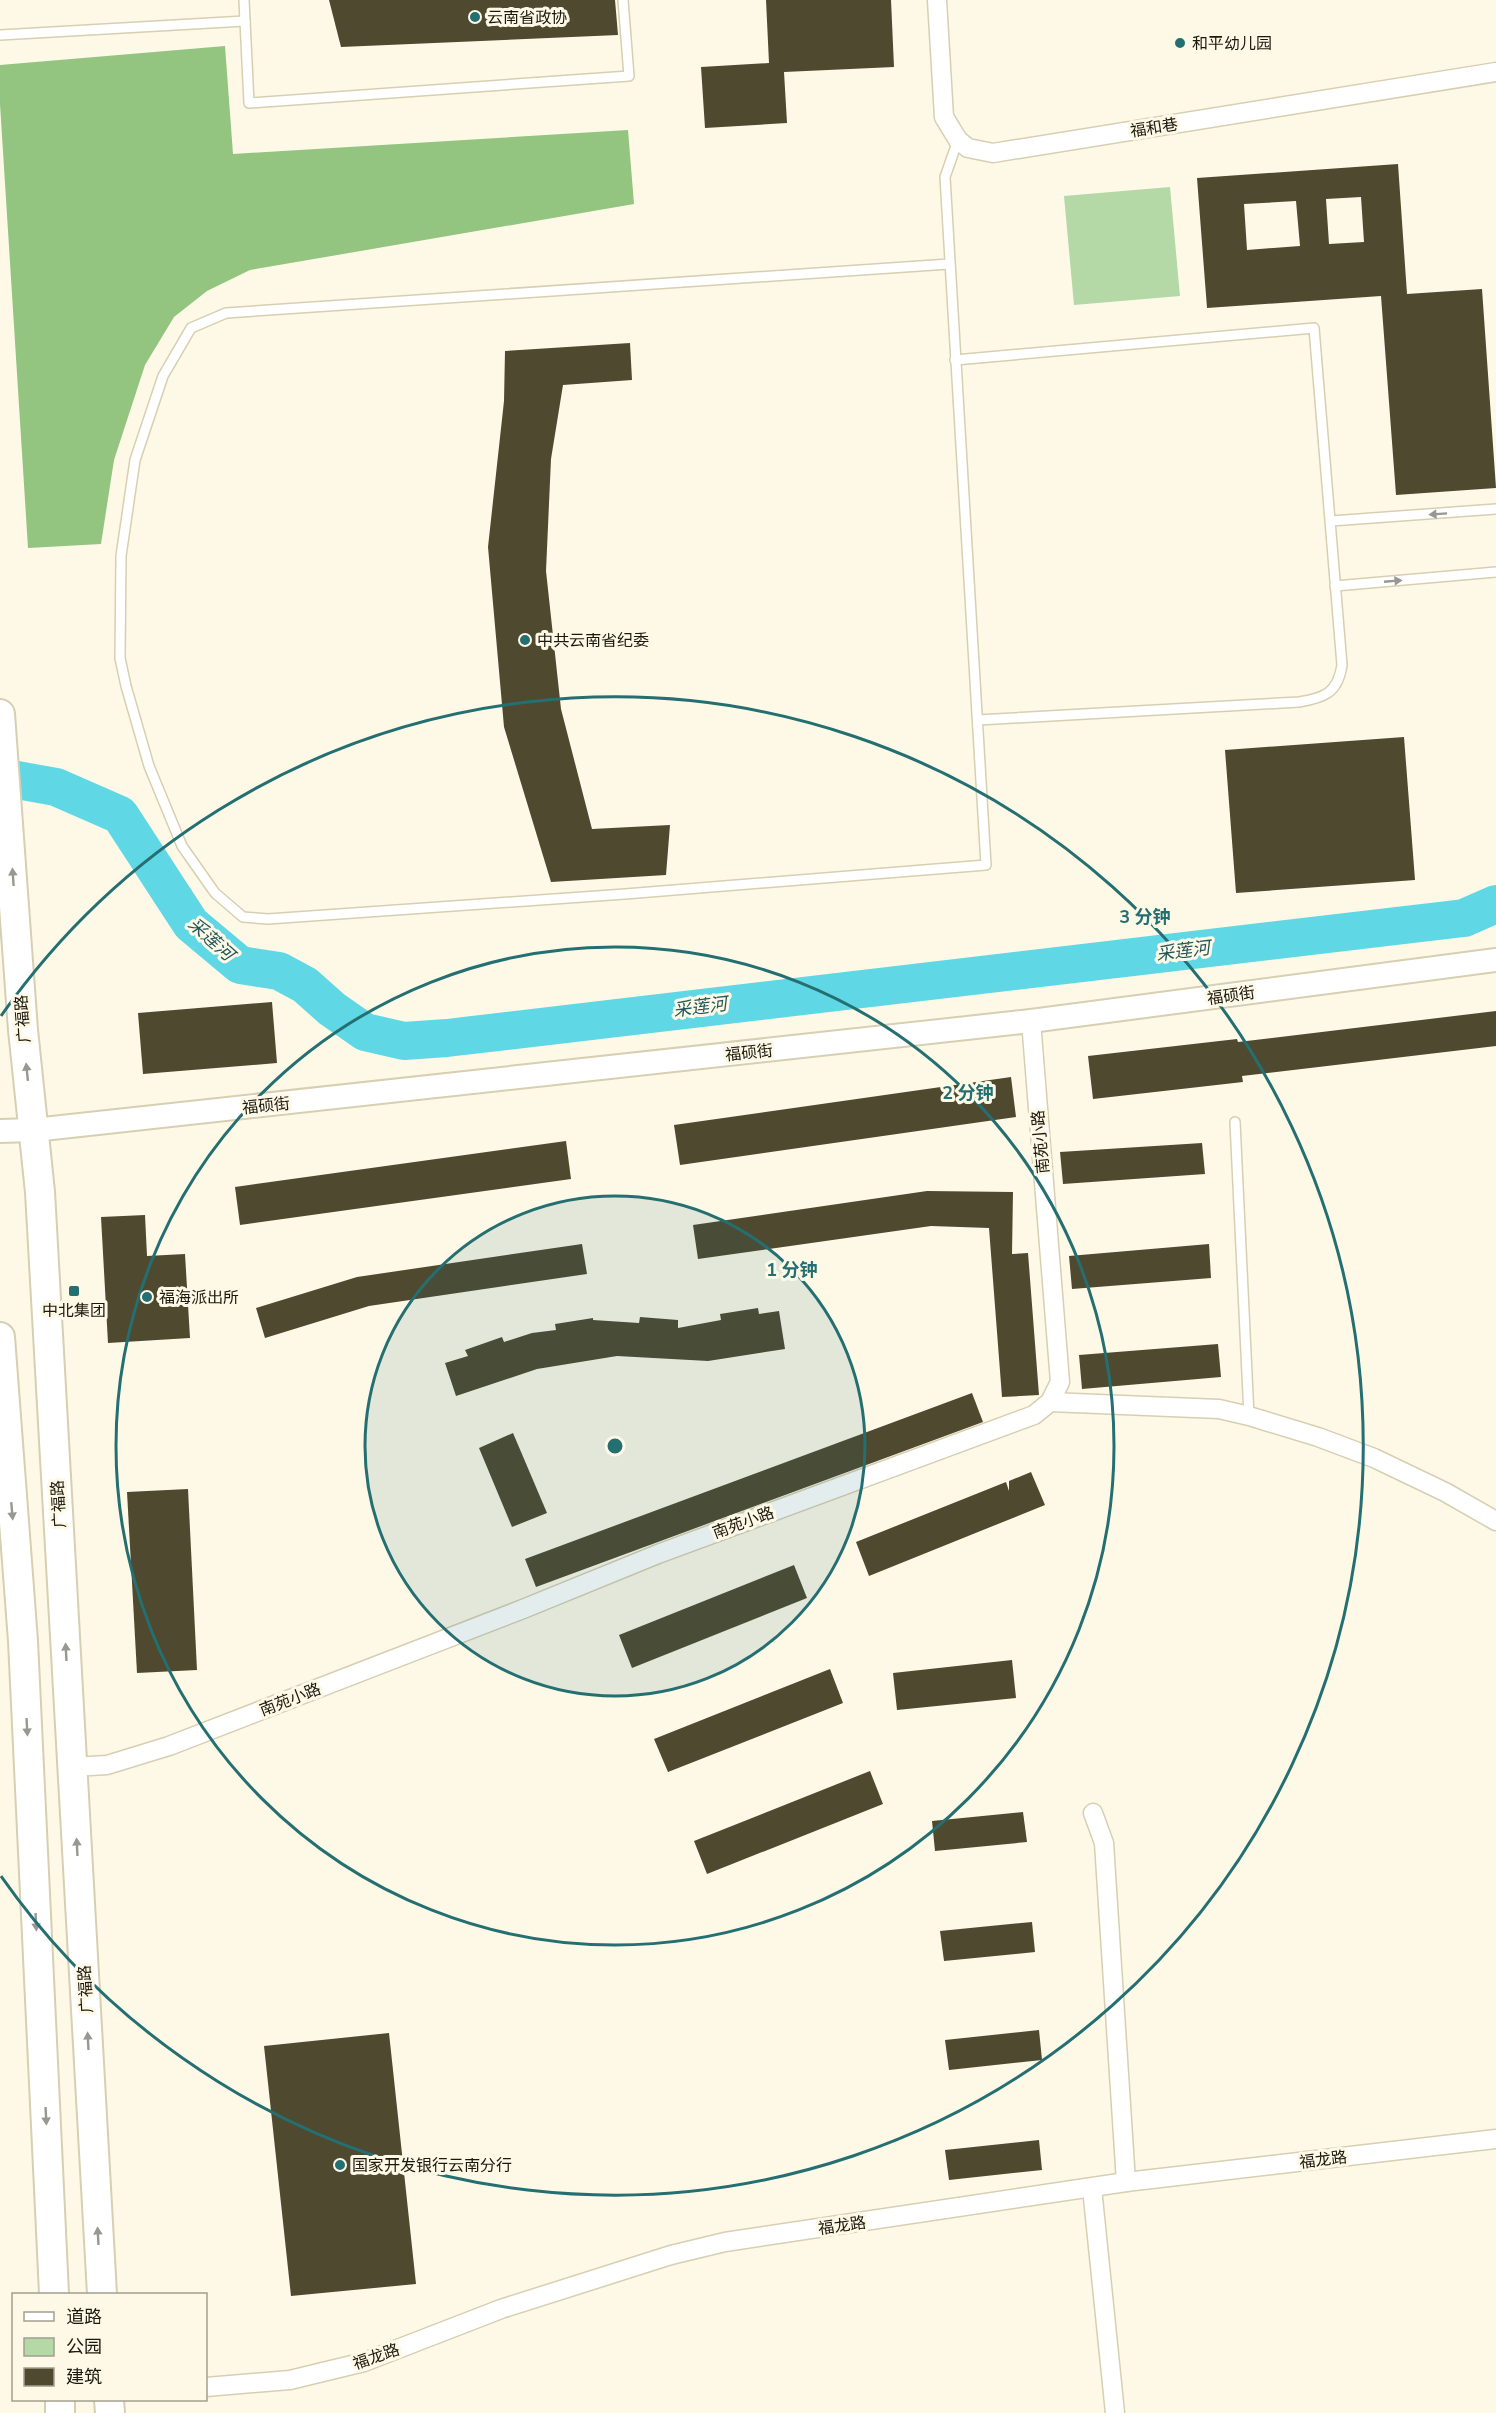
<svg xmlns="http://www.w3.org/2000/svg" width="1496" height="2413" viewBox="0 0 1496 2413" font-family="'Nunito Sans','Noto Sans SC',sans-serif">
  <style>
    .green { fill: #b4d8a6 }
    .forest { fill: #93c480 }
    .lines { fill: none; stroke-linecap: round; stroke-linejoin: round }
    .river { stroke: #60d7e4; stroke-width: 38 }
    .building { fill: #4f492f; fill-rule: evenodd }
    .service-casing { stroke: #d7cfb1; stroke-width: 12 }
    .minor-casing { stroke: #d7cfb1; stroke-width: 21 }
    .tertiary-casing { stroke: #d7cfb1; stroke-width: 26 }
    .primary-casing { stroke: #d7cfb1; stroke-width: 32 }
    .service { stroke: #fff; stroke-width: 9 }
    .minor { stroke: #fff; stroke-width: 18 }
    .tertiary { stroke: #fff; stroke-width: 22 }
    .primary { stroke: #fff; stroke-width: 28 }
    .oneway { fill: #989792 }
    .ring { fill: none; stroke: #246f71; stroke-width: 3 }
    .poi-dot { fill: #246f71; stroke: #fef9e7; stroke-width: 2 }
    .labels { text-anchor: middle; stroke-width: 6; stroke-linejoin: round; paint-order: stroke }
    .poi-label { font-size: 16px; fill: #1b180d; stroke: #fef9e7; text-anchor: start }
    .street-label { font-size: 16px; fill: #1b180d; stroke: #fef9e7 }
    .water-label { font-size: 18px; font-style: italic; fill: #22565b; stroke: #fef9e7 }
    .centre { fill: #246f71; stroke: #fef9e7; stroke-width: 3 }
    .ring-label { font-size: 18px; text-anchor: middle; font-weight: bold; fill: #246f71; stroke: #fef9e7; stroke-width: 6; stroke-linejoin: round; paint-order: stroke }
  </style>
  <rect width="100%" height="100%" fill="#fef9e7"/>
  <path class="green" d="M 1170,187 L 1180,296 L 1074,305 L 1064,196 Z"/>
  <path class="forest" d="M 225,46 L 233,154 L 628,130 L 634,204 L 250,270 L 207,291 L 174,317 L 145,365 L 114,460 L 101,544 L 28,548 L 0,104 L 0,65 Z"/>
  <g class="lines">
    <path class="river" d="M 0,777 L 56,787 L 120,815 L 191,924 L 240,965 L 279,971 L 305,985 L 332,1009 L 365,1032 L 404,1041 L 447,1038 L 1464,918 L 1496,904"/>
  </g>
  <g class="building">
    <path d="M 329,0 L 615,0 L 618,35 L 341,47 Z"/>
    <path d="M 766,0 L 891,0 L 894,67 L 784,72 L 787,123 L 705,128 L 701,67 L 769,63 Z"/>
    <path d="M 1398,164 L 1407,294 L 1482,289 L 1496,488 L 1396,495 L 1381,296 L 1207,308 L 1197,178 ZM 1361,197 L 1364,242 L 1329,244 L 1326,199 ZM 1296,201 L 1300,246 L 1247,250 L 1244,204 Z"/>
    <path d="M 630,343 L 632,380 L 563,385 L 551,459 L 546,571 L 561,709 L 592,829 L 670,825 L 666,875 L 551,882 L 504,727 L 488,547 L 504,401 L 505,351 Z"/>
    <path d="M 1404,737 L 1415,880 L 1236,893 L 1225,750 Z"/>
    <path d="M 272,1002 L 277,1063 L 143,1074 L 138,1013 Z"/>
    <path d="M 1496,1011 L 1496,1046 L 1242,1076 L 1243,1082 L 1093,1099 L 1088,1056 L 1237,1039 L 1238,1042 Z"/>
    <path d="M 1011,1077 L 1016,1117 L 680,1165 L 674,1125 Z"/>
    <path d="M 566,1141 L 571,1179 L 240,1225 L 235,1187 Z"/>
    <path d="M 1202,1143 L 1205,1174 L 1063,1184 L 1060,1152 Z"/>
    <path d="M 927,1191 L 1013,1192 L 1012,1254 L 1028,1253 L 1039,1395 L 1002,1397 L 989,1228 L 931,1226 L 698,1259 L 693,1225 Z"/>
    <path d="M 145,1215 L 147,1256 L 185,1254 L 190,1338 L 108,1343 L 101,1217 Z"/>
    <path d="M 582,1244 L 587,1274 L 369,1306 L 265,1338 L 256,1308 L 357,1277 Z"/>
    <path d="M 1209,1244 L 1211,1278 L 1072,1289 L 1069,1256 Z"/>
    <path d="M 758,1308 L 759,1314 L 779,1311 L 785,1349 L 708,1361 L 617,1356 L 537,1369 L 456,1396 L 445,1363 L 468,1356 L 465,1350 L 502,1337 L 504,1342 L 532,1333 L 556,1330 L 555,1324 L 593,1318 L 593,1320 L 639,1323 L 640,1317 L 678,1320 L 678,1328 L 721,1320 L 720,1314 Z"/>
    <path d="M 1218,1344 L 1221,1377 L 1082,1389 L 1079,1355 Z"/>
    <path d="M 972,1393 L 983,1422 L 536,1587 L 525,1559 Z"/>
    <path d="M 513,1433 L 547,1513 L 512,1527 L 479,1448 Z"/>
    <path d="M 1031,1472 L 1045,1505 L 869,1576 L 856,1542 L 1006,1482 L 1009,1491 L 1009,1481 Z"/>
    <path d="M 188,1489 L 197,1670 L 137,1673 L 127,1492 Z"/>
    <path d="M 794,1565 L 807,1598 L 632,1668 L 619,1635 Z"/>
    <path d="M 1012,1660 L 1016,1698 L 897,1710 L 893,1673 Z"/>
    <path d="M 830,1669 L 843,1703 L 668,1772 L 654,1739 Z"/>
    <path d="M 870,1771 L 883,1804 L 707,1874 L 694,1841 Z"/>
    <path d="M 1023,1812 L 1027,1842 L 935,1851 L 932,1821 Z"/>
    <path d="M 1032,1922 L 1035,1952 L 944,1961 L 940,1931 Z"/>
    <path d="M 1039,2030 L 1042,2060 L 949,2070 L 945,2040 Z"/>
    <path d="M 389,2033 L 416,2284 L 291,2296 L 264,2046 Z"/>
    <path d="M 1039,2140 L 1042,2170 L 949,2180 L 945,2150 Z"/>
  </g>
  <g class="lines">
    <g class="service-casing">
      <g id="service">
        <path d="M 244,0 L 249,103 L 629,76 L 623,0"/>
        <path d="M 0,35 L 245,21"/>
        <path d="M 949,264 L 226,313 L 191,328 L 163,376 L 135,460 L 121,556 L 120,658 L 126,686 L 149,766 L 182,846 L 215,893 L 243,917 L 268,919 L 625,894 L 986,865 L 945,177 L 958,140"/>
        <path d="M 955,360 L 1314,328 L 1342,665 C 1338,693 1324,698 1299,702 L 978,720"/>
        <path d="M 1331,521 L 1496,509"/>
        <path d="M 1335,586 L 1496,572"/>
        <path d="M 1235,1122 L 1249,1416"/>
      </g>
    </g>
    <g class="minor-casing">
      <g id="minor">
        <path d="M 937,0 L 944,117 L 958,140 L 968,148 L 993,153 L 1496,72"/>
        <path d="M 1050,1402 L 1219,1409 L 1249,1416 L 1318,1437 L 1374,1458 L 1445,1492 L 1496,1521"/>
        <path d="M 73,1767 L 107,1765 L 169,1746 L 523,1609 L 658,1554 L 1034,1415 L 1050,1402 L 1060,1382 L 1031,1021"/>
        <path d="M 1093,1813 L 1104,1843 L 1126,2182"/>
        <path d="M 1092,2188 L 1115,2413"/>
        <path d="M 206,2387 L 290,2380 L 364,2362 L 501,2309 L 671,2255 L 725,2242 L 1126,2182 L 1496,2139"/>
      </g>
    </g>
    <g class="tertiary-casing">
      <path id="tertiary" d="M 0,1131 L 34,1130 L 1031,1021 L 1496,960"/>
    </g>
    <g class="primary-casing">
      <g id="primary">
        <path d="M 0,714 L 23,1030 L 40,1192 L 102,2294"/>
        <path d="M 0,1337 L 23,1641 L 54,2294"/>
        <path d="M 60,2400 L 60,2413"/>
        <path d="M 109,2400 L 110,2413"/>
      </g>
    </g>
    <use href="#service" class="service"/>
    <use href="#minor" class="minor"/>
    <use href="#tertiary" class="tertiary"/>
    <use href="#primary" class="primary"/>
  </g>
  <defs><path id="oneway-solid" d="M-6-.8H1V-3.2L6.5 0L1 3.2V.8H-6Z" transform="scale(1.5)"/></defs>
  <g class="oneway">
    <use href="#oneway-solid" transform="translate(1438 514) rotate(176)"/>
    <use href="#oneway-solid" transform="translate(1393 581) rotate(-5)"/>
    <use href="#oneway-solid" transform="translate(13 877) rotate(-94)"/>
    <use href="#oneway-solid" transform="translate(27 1072) rotate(-96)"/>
    <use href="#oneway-solid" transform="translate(12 1511) rotate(85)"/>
    <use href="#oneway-solid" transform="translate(66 1652) rotate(-93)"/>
    <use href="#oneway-solid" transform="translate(27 1727) rotate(87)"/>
    <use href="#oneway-solid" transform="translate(77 1847) rotate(-93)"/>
    <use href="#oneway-solid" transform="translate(36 1922) rotate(87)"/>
    <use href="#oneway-solid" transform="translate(88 2041) rotate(-93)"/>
    <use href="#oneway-solid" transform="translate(46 2116) rotate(87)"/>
    <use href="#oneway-solid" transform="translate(98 2236) rotate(-93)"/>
  </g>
  <circle cx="615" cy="1446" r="250" fill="#246f71" fill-opacity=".12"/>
  <g class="ring">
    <circle cx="615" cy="1446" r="250"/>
    <circle cx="615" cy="1446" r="499"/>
    <path d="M1 1016A749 749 0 1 1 1 1876"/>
  </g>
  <g class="poi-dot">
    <circle cx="475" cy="17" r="6"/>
    <circle cx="1180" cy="43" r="6"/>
    <circle cx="525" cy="640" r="6"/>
    <rect x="68" y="1285" width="12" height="12" rx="3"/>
    <circle cx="147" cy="1297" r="6"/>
    <circle cx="340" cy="2165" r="6"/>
  </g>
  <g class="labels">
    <g class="poi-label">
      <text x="487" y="23">云南省政协</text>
      <text x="1192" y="49">和平幼儿园</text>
      <text x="537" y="646">中共云南省纪委</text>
      <text x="159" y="1303">福海派出所</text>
      <text x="74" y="1316" text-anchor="middle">中北集团</text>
      <text x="352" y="2171">国家开发银行云南分行</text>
    </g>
    <g class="street-label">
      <text transform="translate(1154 127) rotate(-9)" y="6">福和巷</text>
      <text transform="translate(1231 995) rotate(-8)" y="6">福硕街</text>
      <text transform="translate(22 1019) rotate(-94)" y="6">广福路</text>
      <text transform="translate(749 1052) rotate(-6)" y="6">福硕街</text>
      <text transform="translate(266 1105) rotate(-6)" y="6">福硕街</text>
      <text transform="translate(1040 1142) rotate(-95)" y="6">南苑小路</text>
      <text transform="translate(58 1504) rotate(-93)" y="6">广福路</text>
      <text transform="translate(743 1522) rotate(-20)" y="6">南苑小路</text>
      <text transform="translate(290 1699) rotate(-21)" y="6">南苑小路</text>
      <text transform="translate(85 1989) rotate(-93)" y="6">广福路</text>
      <text transform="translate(1323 2159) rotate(-7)" y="6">福龙路</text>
      <text transform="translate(842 2225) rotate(-8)" y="6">福龙路</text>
      <text transform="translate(376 2356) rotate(-19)" y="6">福龙路</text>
    </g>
    <g class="water-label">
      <text transform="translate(211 939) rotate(42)" y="6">采莲河</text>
      <text transform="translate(1183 951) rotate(-7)" y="6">采莲河</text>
      <text transform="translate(700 1007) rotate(-7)" y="6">采莲河</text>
    </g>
  </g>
  <circle cx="615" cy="1446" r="9" class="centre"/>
  <g class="ring-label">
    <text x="1145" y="923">3 分钟</text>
    <text x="968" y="1099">2 分钟</text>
    <text x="792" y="1276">1 分钟</text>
  </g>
  <rect x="12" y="2293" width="195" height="108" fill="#fef9e7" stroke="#a39f90" stroke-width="1.5"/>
  <rect x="24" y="2312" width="30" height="9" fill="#ffffff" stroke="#a39f90" stroke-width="1.5"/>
  <text x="66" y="2323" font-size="18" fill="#1b180d">道路</text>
  <rect x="24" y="2338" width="30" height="18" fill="#b4d8a6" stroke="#a39f90" stroke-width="1.5"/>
  <text x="66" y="2353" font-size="18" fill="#1b180d">公园</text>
  <rect x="24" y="2368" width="30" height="18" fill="#4f492f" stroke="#a39f90" stroke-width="1.5"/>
  <text x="66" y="2383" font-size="18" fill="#1b180d">建筑</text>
</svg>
